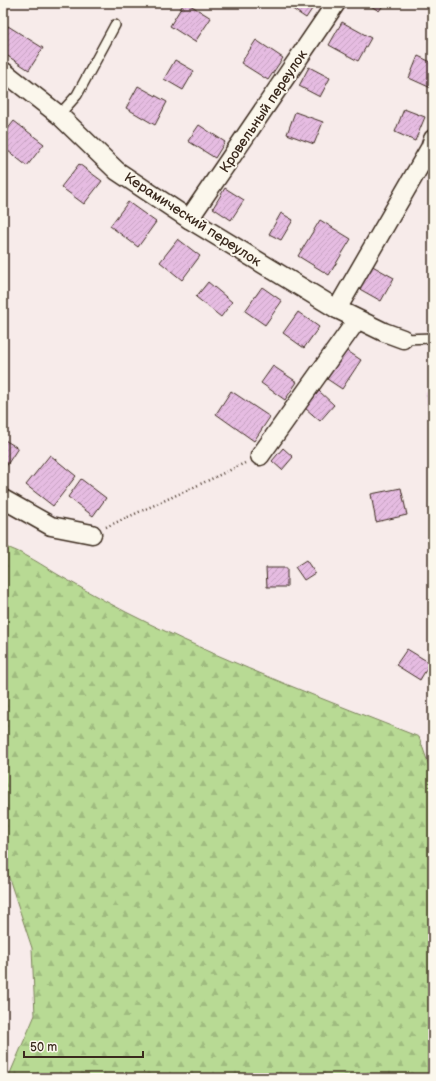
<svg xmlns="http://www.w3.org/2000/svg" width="436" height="1081" viewBox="0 0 436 1081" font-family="'Balsamiq Sans',sans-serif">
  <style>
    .industrial { fill: url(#industrial-grid) }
    .forest { fill: url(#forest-firs); stroke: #7a8259 }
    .building { fill: url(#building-hatch); stroke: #3b2a1e }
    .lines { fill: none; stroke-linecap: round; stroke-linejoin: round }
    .service-casing { stroke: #3b2a1e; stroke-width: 12 }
    .minor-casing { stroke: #3b2a1e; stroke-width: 21 }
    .path { stroke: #3b2a1e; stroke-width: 2.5; stroke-dasharray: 1 3; stroke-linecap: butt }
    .service { stroke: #fbf7ec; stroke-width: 9 }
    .minor { stroke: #fbf7ec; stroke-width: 18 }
    .labels { text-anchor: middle; stroke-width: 4; stroke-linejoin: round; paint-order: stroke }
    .street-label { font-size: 14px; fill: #3b2a1e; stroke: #fbf7ec }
  </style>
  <defs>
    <pattern id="industrial-grid" width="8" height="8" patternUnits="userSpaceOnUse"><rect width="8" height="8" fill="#f2dde8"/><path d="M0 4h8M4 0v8" fill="none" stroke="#d0bec7"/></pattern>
    <pattern id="forest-firs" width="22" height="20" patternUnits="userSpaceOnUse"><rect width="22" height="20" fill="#b8da94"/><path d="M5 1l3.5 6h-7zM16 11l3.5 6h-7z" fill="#9fbb7f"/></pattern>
    <pattern id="building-hatch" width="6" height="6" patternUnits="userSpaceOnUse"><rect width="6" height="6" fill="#e6bce2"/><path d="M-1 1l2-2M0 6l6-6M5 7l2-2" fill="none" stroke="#c6a2c1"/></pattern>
  </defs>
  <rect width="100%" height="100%" fill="#f7ebea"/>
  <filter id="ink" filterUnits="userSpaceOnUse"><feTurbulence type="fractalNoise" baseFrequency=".025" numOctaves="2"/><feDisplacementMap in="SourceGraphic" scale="8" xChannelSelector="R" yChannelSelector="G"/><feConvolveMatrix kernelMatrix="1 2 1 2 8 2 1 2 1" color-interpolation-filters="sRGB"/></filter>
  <g filter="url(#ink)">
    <path class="industrial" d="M 433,391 L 433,448 L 425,393 Z"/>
    <path class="forest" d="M 3,546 C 24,552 43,566 62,577 C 90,593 119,609 148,623 C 236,666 328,701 419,737 L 433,777 L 433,1078 L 8,1078 L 35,1015 L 32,948 L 3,860 Z"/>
    <g class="building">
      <path d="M 184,3 L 187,3 L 211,18 L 195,42 L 170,26 Z"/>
      <path d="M 290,3 L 316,3 L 306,18 L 288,6 Z"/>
      <path d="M 366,3 L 385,3 L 379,11 Z"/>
      <path d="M 342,22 L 371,38 L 358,61 L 329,45 Z"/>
      <path d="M 8,26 L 43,48 L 29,70 L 3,53 L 3,34 Z"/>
      <path d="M 256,40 L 283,58 L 268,80 L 241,63 Z"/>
      <path d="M 418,56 L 433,63 L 433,84 L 431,88 L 409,78 Z"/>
      <path d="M 175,60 L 194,71 L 183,90 L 164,79 Z"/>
      <path d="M 309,67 L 330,78 L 320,97 L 299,86 Z"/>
      <path d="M 138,86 L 167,102 L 155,125 L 126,108 Z"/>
      <path d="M 404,109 L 425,117 L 415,141 L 395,132 Z"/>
      <path d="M 295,112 L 323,122 L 314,144 L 287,134 Z"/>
      <path d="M 14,121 L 44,144 L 27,166 L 3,147 L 3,135 Z"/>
      <path d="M 199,125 L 225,142 L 215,158 L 188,141 Z"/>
      <path d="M 79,164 L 102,181 L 84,204 L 61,187 Z"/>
      <path d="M 225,188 L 244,200 L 231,220 L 213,208 Z"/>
      <path d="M 128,202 L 156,222 L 138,247 L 110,226 Z"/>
      <path d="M 281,213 L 293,220 L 281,240 L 269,234 Z"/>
      <path d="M 320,220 L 351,239 L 329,275 L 298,256 Z"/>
      <path d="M 178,239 L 200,256 L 182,280 L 160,262 Z"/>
      <path d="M 369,264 L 394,278 L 381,301 L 356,287 Z"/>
      <path d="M 208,282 L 232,302 L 221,317 L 196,297 Z"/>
      <path d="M 262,287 L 282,301 L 265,325 L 245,311 Z"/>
      <path d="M 298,312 L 319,327 L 304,348 L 283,333 Z"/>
      <path d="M 346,350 L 361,360 L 342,389 L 327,379 Z"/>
      <path d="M 273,366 L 297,382 L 285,400 L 261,383 Z"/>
      <path d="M 231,391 L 270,417 L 254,441 L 216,414 Z"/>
      <path d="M 319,391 L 334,405 L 320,421 L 305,408 Z"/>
      <path d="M 3,439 L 18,448 L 3,471 Z"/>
      <path d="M 283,448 L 293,457 L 282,470 L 272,461 Z"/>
      <path d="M 50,455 L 76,476 L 53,506 L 26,485 Z"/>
      <path d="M 81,479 L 106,498 L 93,516 L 68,497 Z"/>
      <path d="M 401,488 L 407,515 L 376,522 L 371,494 Z"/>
      <path d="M 306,560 L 315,573 L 304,580 L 295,567 Z"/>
      <path d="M 266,568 L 287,568 L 287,587 L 267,587 Z"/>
      <path d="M 407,649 L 430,663 L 420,680 L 396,665 Z"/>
    </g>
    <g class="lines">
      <g class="service-casing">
        <g id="service">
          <path d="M 59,115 L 77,95 L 115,25"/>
          <path d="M 403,339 L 433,338"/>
        </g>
      </g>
      <g class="minor-casing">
        <g id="minor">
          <path d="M 3,71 L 59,115 L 117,171 L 189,219 L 337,309 L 384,332 L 403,339"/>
          <path d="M 189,219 L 336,3"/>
          <path d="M 337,309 L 430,148 L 433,139"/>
          <path d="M 260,456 L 357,320"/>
          <path d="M 3,499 L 51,526 L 92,534"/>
        </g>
      </g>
      <path class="path" d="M 106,527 L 192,488 L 245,463"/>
      <use href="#service" class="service"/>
      <use href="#minor" class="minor"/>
    </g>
  </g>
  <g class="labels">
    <g class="street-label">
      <text transform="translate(263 111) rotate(-56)" y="5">Кровельный переулок</text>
      <text transform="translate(193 219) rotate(33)" y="5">Керамический переулок</text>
    </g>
  </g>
  <rect width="436" height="1081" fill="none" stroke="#fbf7ec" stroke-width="16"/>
  <rect x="8" y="8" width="420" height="1065" fill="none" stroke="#3b2a1e" stroke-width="1.5" filter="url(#ink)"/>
  <path d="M24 1051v6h119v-6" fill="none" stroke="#3b2a1e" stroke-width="2"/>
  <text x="30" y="1051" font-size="12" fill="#3b2a1e" stroke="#fbf7ec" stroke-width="3" paint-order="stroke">50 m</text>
</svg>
